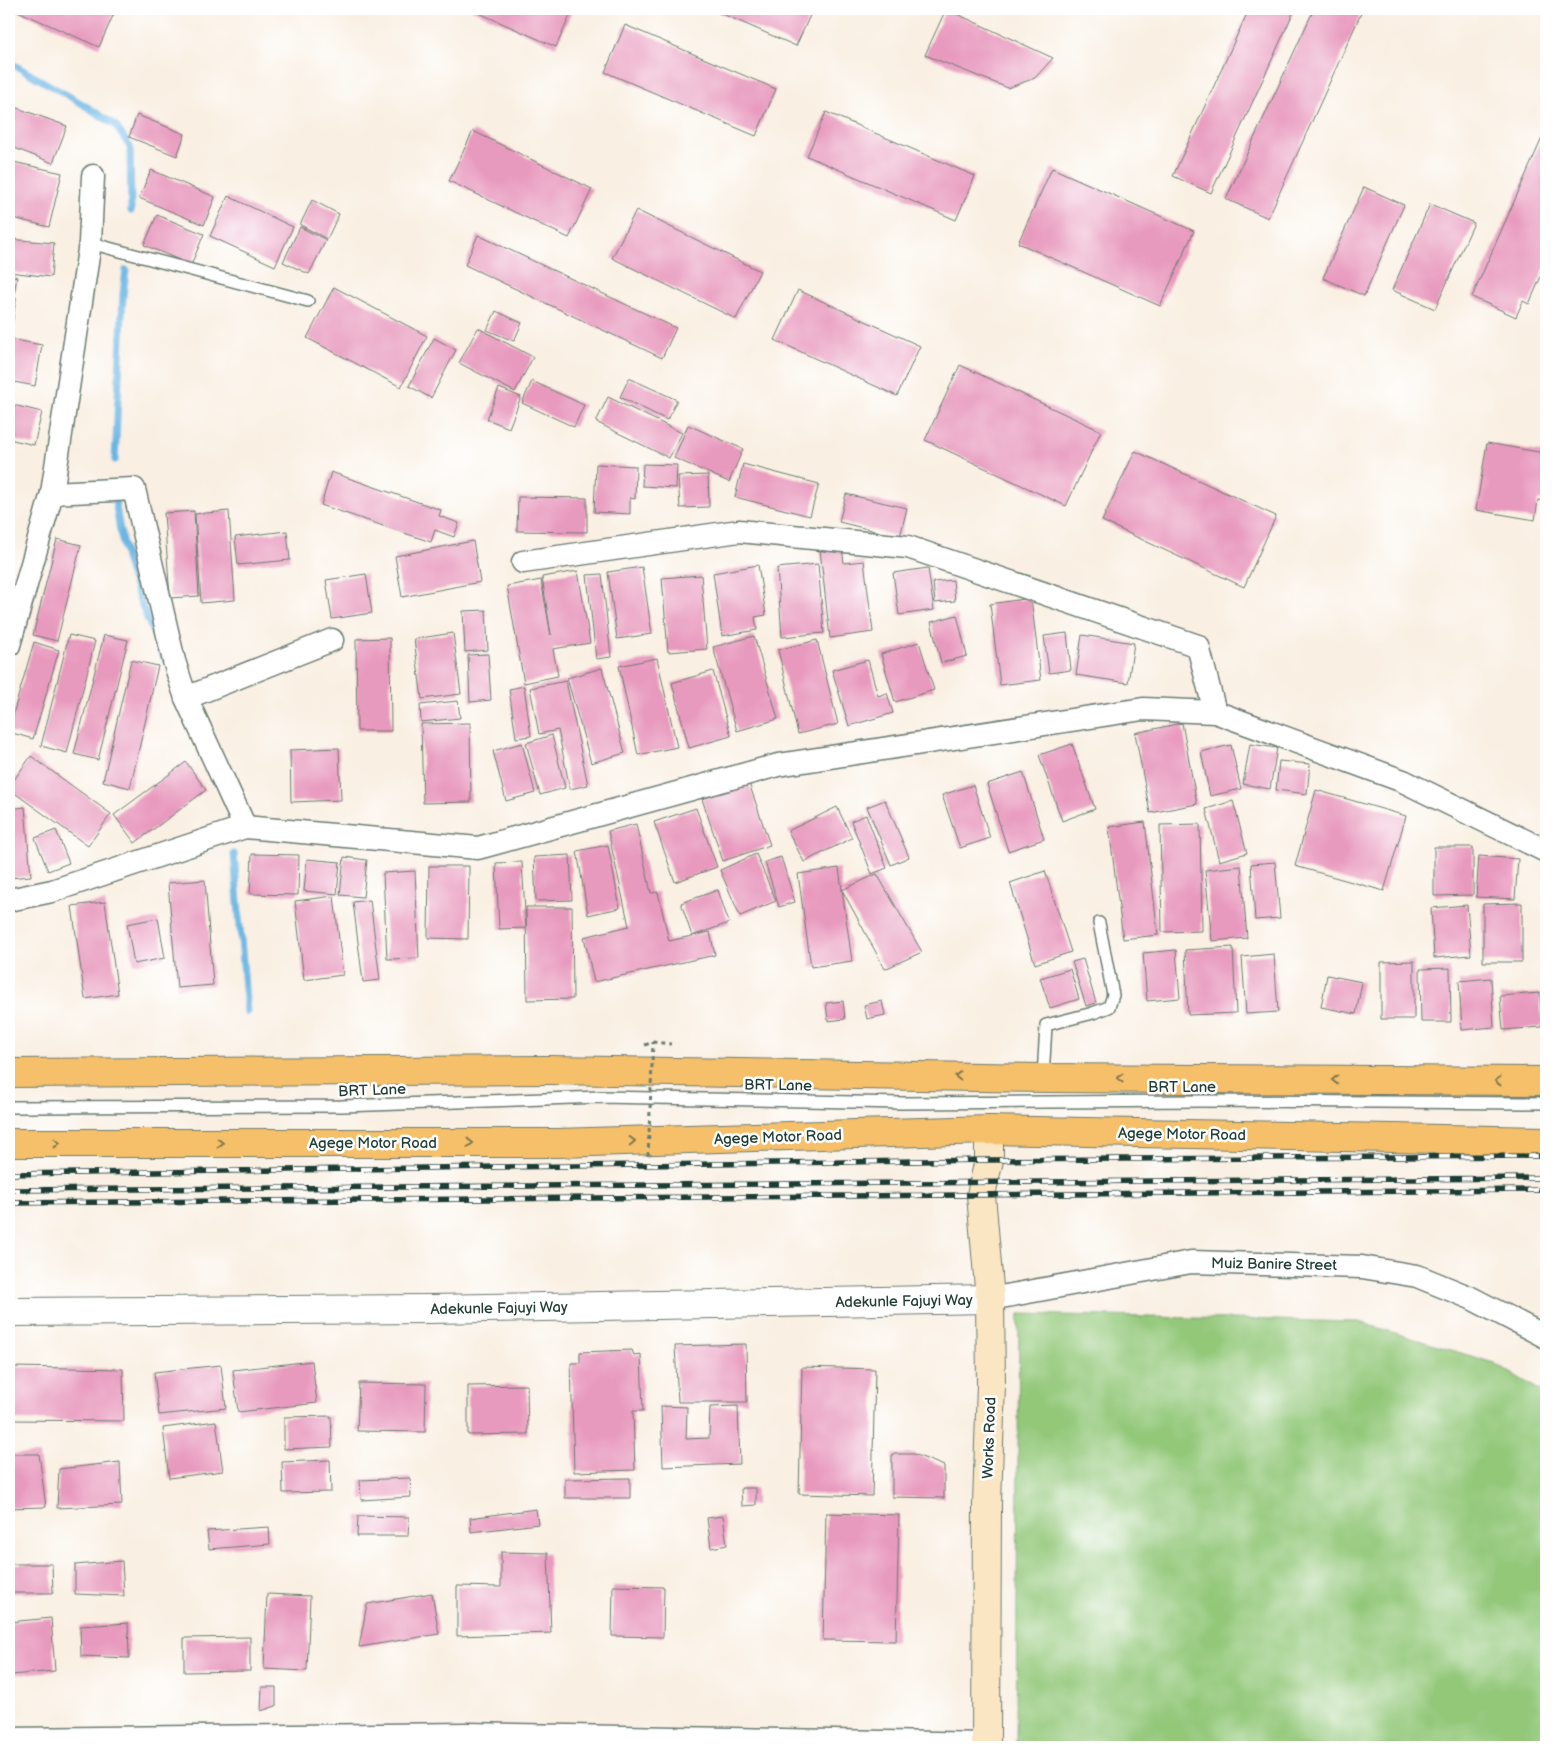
<svg xmlns="http://www.w3.org/2000/svg" width="1555" height="1756" viewBox="0 0 1555 1756" font-family="'Balsamiq Sans',sans-serif">
  <style>
    .green { fill: #93c879; stroke: #598256 }
    .lines { fill: none; stroke-linecap: round; stroke-linejoin: round }
    .stream { stroke: #6ab6e3; stroke-width: 7 }
    .building { fill: #e89abe }
    .service-casing { stroke: #6b7b71; stroke-width: 14 }
    .minor-casing { stroke: #6b7b71; stroke-width: 25 }
    .tertiary-casing { stroke: #6b7b71; stroke-width: 30 }
    .secondary-casing { stroke: #6b7b71; stroke-width: 30 }
    .trunk-casing { stroke: #6b7b71; stroke-width: 30 }
    .path { stroke: #6b7b71; stroke-width: 3; stroke-dasharray: 4 4; stroke-linecap: butt }
    .service { stroke: #fff; stroke-width: 11 }
    .minor { stroke: #fff; stroke-width: 22 }
    .tertiary { stroke: #fff; stroke-width: 28 }
    .secondary { stroke: #fbe6c4; stroke-width: 28 }
    .trunk { stroke: #f6c06b; stroke-width: 28 }
    .rail-casing { stroke: #1f3d34; stroke-width: 5.5 }
    .rail { stroke: #fff; stroke-width: 4; stroke-dasharray: 11; stroke-linecap: butt }
    .path-bridge { stroke: #6b7b71; stroke-width: 3; stroke-dasharray: 4 4; stroke-linecap: butt }
    .oneway { stroke: #80784d }
    .labels { text-anchor: middle; stroke-width: 5; stroke-linejoin: round; paint-order: stroke }
    .street-label { font-size: 15px; fill: #1f3d34; stroke: #fff }
  </style>
  <rect width="100%" height="100%" fill="#fff"/>
  <filter id="ink" filterUnits="userSpaceOnUse"><feTurbulence type="fractalNoise" baseFrequency=".02" numOctaves="2"/><feDisplacementMap in="SourceGraphic" scale="10" xChannelSelector="R" yChannelSelector="G"/><feConvolveMatrix kernelMatrix="1 2 1 2 8 2 1 2 1" color-interpolation-filters="sRGB"/></filter>
  <filter id="wash" filterUnits="userSpaceOnUse"><feTurbulence type="fractalNoise" baseFrequency=".0096" numOctaves="4" result="noise"/><feDisplacementMap in="SourceGraphic" scale="20" xChannelSelector="R" yChannelSelector="G"/><feGaussianBlur stdDeviation="1.12" result="paint"/><feColorMatrix in="noise" values="0 0 0 0 0 0 0 0 0 0 0 0 0 0 0 0 0 1.4 0 .05"/><feComposite in="paint" operator="in"/></filter>
  <g filter="url(#wash)">
    <rect width="100%" height="100%" fill="#f9efe2"/>
    <path class="green" d="M 1019,1314 L 1359,1322 L 1494,1363 L 1546,1394 L 1546,1747 L 1016,1747 Z"/>
    <g class="lines">
      <g class="stream">
        <path d="M 9,62 L 81,103 L 115,125 L 130,147 L 131,211"/>
        <path d="M 115,460 L 123,295 L 126,270"/>
        <path d="M 114,493 C 116,507 118,521 121,535 C 128,577 147,617 163,656"/>
        <path d="M 234,854 L 247,1012"/>
      </g>
    </g>
    <g id="blocks">
      <g class="building">
        <path d="M 13,9 L 116,9 L 99,47 Z"/>
        <path d="M 470,9 L 573,9 L 556,47 Z"/>
        <path d="M 711,9 L 813,9 L 796,46 Z"/>
        <path d="M 946,9 L 1053,58 L 1035,78 L 1008,88 L 925,55 Z"/>
        <path d="M 1249,9 L 1295,9 L 1211,193 L 1173,176 Z"/>
        <path d="M 1314,9 L 1363,9 L 1268,218 L 1226,199 Z"/>
        <path d="M 625,25 L 776,89 L 756,136 L 605,72 Z"/>
        <path d="M 9,105 L 67,126 L 53,163 L 9,146 Z"/>
        <path d="M 826,112 L 975,176 L 956,220 L 807,156 Z"/>
        <path d="M 137,115 L 185,134 L 177,156 L 129,137 Z"/>
        <path d="M 1546,129 L 1546,265 L 1529,304 L 1523,301 L 1516,317 L 1472,297 Z"/>
        <path d="M 473,131 L 592,189 L 569,238 L 449,181 Z"/>
        <path d="M 9,161 L 62,173 L 49,227 L 9,217 Z"/>
        <path d="M 1052,168 L 1194,231 L 1160,306 L 1018,243 Z"/>
        <path d="M 151,170 L 215,197 L 204,225 L 139,198 Z"/>
        <path d="M 1364,187 L 1404,205 L 1364,296 L 1323,278 Z"/>
        <path d="M 228,196 L 293,227 L 275,266 L 210,236 Z"/>
        <path d="M 312,200 L 339,214 L 327,239 L 300,225 Z"/>
        <path d="M 1430,204 L 1474,223 L 1435,309 L 1392,290 Z"/>
        <path d="M 636,210 L 760,271 L 736,319 L 612,258 Z"/>
        <path d="M 157,215 L 204,234 L 191,265 L 144,245 Z"/>
        <path d="M 300,227 L 326,240 L 309,274 L 283,262 Z"/>
        <path d="M 478,235 L 676,328 L 662,358 L 465,265 Z"/>
        <path d="M 9,239 L 54,243 L 51,277 L 9,272 Z"/>
        <path d="M 9,275 L 17,277 L 14,294 L 9,293 Z"/>
        <path d="M 334,287 L 427,336 L 401,387 L 307,338 Z"/>
        <path d="M 798,290 L 920,346 L 897,396 L 775,340 Z"/>
        <path d="M 9,297 L 16,298 L 12,327 L 9,327 Z"/>
        <path d="M 496,311 L 522,323 L 514,341 L 487,330 Z"/>
        <path d="M 478,328 L 533,357 L 515,392 L 459,363 Z"/>
        <path d="M 434,338 L 456,350 L 431,398 L 409,386 Z"/>
        <path d="M 9,339 L 42,345 L 35,386 L 9,381 Z"/>
        <path d="M 960,365 L 1101,431 L 1066,506 L 925,440 Z"/>
        <path d="M 629,378 L 677,400 L 667,420 L 620,397 Z"/>
        <path d="M 532,381 L 584,405 L 574,427 L 522,403 Z"/>
        <path d="M 499,388 L 521,397 L 509,428 L 487,419 Z"/>
        <path d="M 608,397 L 682,433 L 669,458 L 596,422 Z"/>
        <path d="M 9,404 L 42,412 L 34,445 L 9,439 Z"/>
        <path d="M 688,425 L 743,449 L 729,482 L 674,458 Z"/>
        <path d="M 1487,443 L 1544,453 L 1546,444 L 1546,501 L 1538,500 L 1535,520 L 1476,510 Z"/>
        <path d="M 1135,451 L 1276,516 L 1244,587 L 1102,521 Z"/>
        <path d="M 596,464 L 636,466 L 635,499 L 630,498 L 630,514 L 594,512 Z"/>
        <path d="M 643,464 L 677,465 L 676,488 L 642,486 Z"/>
        <path d="M 743,464 L 819,484 L 810,516 L 735,497 Z"/>
        <path d="M 331,472 L 441,510 L 439,516 L 459,523 L 454,537 L 435,530 L 431,542 L 321,505 Z"/>
        <path d="M 708,475 L 709,507 L 680,508 L 678,476 Z"/>
        <path d="M 846,494 L 907,508 L 900,537 L 839,522 Z"/>
        <path d="M 518,497 L 587,498 L 587,532 L 517,531 Z"/>
        <path d="M 194,511 L 199,596 L 170,598 L 164,513 Z"/>
        <path d="M 229,511 L 235,600 L 201,603 L 195,514 Z"/>
        <path d="M 287,531 L 290,560 L 238,565 L 235,537 Z"/>
        <path d="M 57,539 L 81,545 L 57,641 L 33,635 Z"/>
        <path d="M 473,541 L 480,582 L 402,597 L 395,556 Z"/>
        <path d="M 842,547 L 844,563 L 864,561 L 873,632 L 830,638 L 820,550 Z"/>
        <path d="M 818,564 L 824,633 L 782,637 L 777,568 Z"/>
        <path d="M 758,565 L 766,615 L 755,617 L 757,630 L 722,636 L 713,573 Z"/>
        <path d="M 642,567 L 652,634 L 617,639 L 608,572 Z"/>
        <path d="M 928,568 L 934,610 L 899,615 L 893,573 Z"/>
        <path d="M 578,571 L 590,643 L 553,649 L 558,676 L 524,683 L 507,586 L 541,580 L 551,635 L 542,577 Z"/>
        <path d="M 366,574 L 372,613 L 332,619 L 326,580 Z"/>
        <path d="M 602,574 L 611,657 L 596,659 L 587,575 Z"/>
        <path d="M 701,575 L 707,649 L 668,652 L 662,578 Z"/>
        <path d="M 953,580 L 955,601 L 935,603 L 933,582 Z"/>
        <path d="M 1031,598 L 1041,680 L 1000,685 L 990,604 Z"/>
        <path d="M 486,610 L 488,650 L 465,652 L 463,611 Z"/>
        <path d="M 957,615 L 967,656 L 941,663 L 931,622 Z"/>
        <path d="M 453,633 L 461,694 L 422,699 L 414,639 Z"/>
        <path d="M 1067,633 L 1071,670 L 1049,673 L 1044,636 Z"/>
        <path d="M 69,635 L 95,641 L 67,753 L 41,746 Z"/>
        <path d="M 104,635 L 128,640 L 98,760 L 74,754 Z"/>
        <path d="M 1082,635 L 1134,643 L 1128,683 L 1076,675 Z"/>
        <path d="M 754,636 L 778,719 L 737,731 L 713,647 Z"/>
        <path d="M 390,638 L 391,731 L 357,731 L 356,639 Z"/>
        <path d="M 817,640 L 838,724 L 798,734 L 778,650 Z"/>
        <path d="M 34,642 L 59,650 L 33,739 L 9,732 L 9,728 Z"/>
        <path d="M 919,642 L 934,690 L 895,702 L 881,654 Z"/>
        <path d="M 488,654 L 491,700 L 470,702 L 468,655 Z"/>
        <path d="M 657,658 L 677,747 L 638,755 L 619,666 Z"/>
        <path d="M 131,660 L 158,666 L 130,788 L 103,781 Z"/>
        <path d="M 868,660 L 878,696 L 887,693 L 893,713 L 849,726 L 832,670 Z"/>
        <path d="M 602,668 L 625,753 L 591,763 L 567,678 Z"/>
        <path d="M 713,671 L 731,736 L 689,748 L 672,683 Z"/>
        <path d="M 566,681 L 588,785 L 570,789 L 558,730 L 539,734 L 530,688 Z"/>
        <path d="M 524,686 L 531,736 L 516,738 L 509,689 Z"/>
        <path d="M 458,701 L 460,718 L 421,722 L 420,705 Z"/>
        <path d="M 470,723 L 471,802 L 423,803 L 421,724 Z"/>
        <path d="M 1182,723 L 1197,804 L 1150,813 L 1135,733 Z"/>
        <path d="M 552,735 L 565,788 L 540,795 L 526,743 Z"/>
        <path d="M 522,743 L 535,793 L 506,801 L 493,751 Z"/>
        <path d="M 1072,744 L 1095,809 L 1062,821 L 1039,755 Z"/>
        <path d="M 1250,744 L 1277,748 L 1270,789 L 1243,784 Z"/>
        <path d="M 1231,745 L 1241,789 L 1210,796 L 1201,752 Z"/>
        <path d="M 339,748 L 341,800 L 291,802 L 290,750 Z"/>
        <path d="M 31,756 L 111,814 L 88,846 L 9,789 L 9,787 Z"/>
        <path d="M 1279,761 L 1310,764 L 1307,794 L 1276,790 Z"/>
        <path d="M 186,762 L 206,790 L 135,843 L 114,815 Z"/>
        <path d="M 1023,772 L 1044,839 L 1008,851 L 987,784 Z"/>
        <path d="M 749,783 L 770,845 L 723,861 L 702,799 Z"/>
        <path d="M 973,785 L 990,838 L 960,848 L 942,795 Z"/>
        <path d="M 1316,790 L 1406,816 L 1384,891 L 1295,866 Z"/>
        <path d="M 885,800 L 909,857 L 891,865 L 867,807 Z"/>
        <path d="M 1233,801 L 1247,853 L 1219,861 L 1206,809 Z"/>
        <path d="M 25,807 L 31,876 L 9,878 L 9,809 Z"/>
        <path d="M 837,807 L 852,838 L 804,862 L 788,831 Z"/>
        <path d="M 696,808 L 717,867 L 675,882 L 654,822 Z"/>
        <path d="M 866,815 L 887,868 L 872,874 L 851,821 Z"/>
        <path d="M 1145,822 L 1158,935 L 1123,939 L 1109,827 Z"/>
        <path d="M 636,824 L 651,893 L 658,892 L 669,941 L 710,932 L 715,955 L 594,982 L 584,937 L 629,926 L 608,831 Z"/>
        <path d="M 1200,824 L 1202,931 L 1162,932 L 1160,825 Z"/>
        <path d="M 56,830 L 69,863 L 48,871 L 35,838 Z"/>
        <path d="M 608,845 L 620,908 L 588,915 L 577,851 Z"/>
        <path d="M 1434,847 L 1473,847 L 1473,895 L 1434,896 Z"/>
        <path d="M 252,854 L 299,855 L 298,895 L 250,894 Z"/>
        <path d="M 756,854 L 776,901 L 740,916 L 720,870 Z"/>
        <path d="M 570,855 L 572,900 L 536,901 L 534,857 Z"/>
        <path d="M 1479,856 L 1518,859 L 1515,899 L 1476,897 Z"/>
        <path d="M 344,857 L 367,860 L 363,897 L 340,895 Z"/>
        <path d="M 781,857 L 795,902 L 779,907 L 765,862 Z"/>
        <path d="M 307,859 L 340,862 L 337,894 L 304,891 Z"/>
        <path d="M 522,862 L 526,928 L 499,929 L 496,863 Z"/>
        <path d="M 1275,862 L 1280,918 L 1255,920 L 1251,864 Z"/>
        <path d="M 429,866 L 469,866 L 468,939 L 428,938 Z"/>
        <path d="M 1241,866 L 1247,938 L 1212,941 L 1205,870 Z"/>
        <path d="M 839,868 L 852,961 L 811,967 L 798,874 Z"/>
        <path d="M 415,871 L 419,958 L 387,959 L 383,873 Z"/>
        <path d="M 1045,871 L 1071,952 L 1035,964 L 1010,883 Z"/>
        <path d="M 877,874 L 922,952 L 885,969 L 842,890 Z"/>
        <path d="M 205,880 L 213,985 L 177,988 L 168,883 Z"/>
        <path d="M 718,890 L 729,923 L 692,936 L 681,903 Z"/>
        <path d="M 334,896 L 343,975 L 304,980 L 295,901 Z"/>
        <path d="M 370,900 L 380,980 L 363,982 L 353,902 Z"/>
        <path d="M 105,902 L 118,994 L 85,999 L 72,906 Z"/>
        <path d="M 1522,903 L 1522,962 L 1483,962 L 1483,904 Z"/>
        <path d="M 1467,905 L 1471,955 L 1434,958 L 1431,908 Z"/>
        <path d="M 526,907 L 572,907 L 573,999 L 527,1000 Z"/>
        <path d="M 158,918 L 165,958 L 134,964 L 127,924 Z"/>
        <path d="M 1233,947 L 1236,1013 L 1188,1015 L 1185,950 Z"/>
        <path d="M 1176,950 L 1180,998 L 1147,1001 L 1143,953 Z"/>
        <path d="M 1274,954 L 1278,1012 L 1246,1014 L 1242,957 Z"/>
        <path d="M 1083,959 L 1096,1003 L 1086,1006 L 1072,962 Z"/>
        <path d="M 1414,961 L 1414,1019 L 1381,1019 L 1381,962 Z"/>
        <path d="M 1450,968 L 1451,1022 L 1421,1022 L 1420,969 Z"/>
        <path d="M 1070,969 L 1079,999 L 1050,1008 L 1040,978 Z"/>
        <path d="M 1327,975 L 1362,982 L 1356,1014 L 1321,1007 Z"/>
        <path d="M 1491,978 L 1494,1027 L 1462,1030 L 1459,981 Z"/>
        <path d="M 1540,993 L 1542,1027 L 1503,1030 L 1500,996 Z"/>
        <path d="M 843,1001 L 845,1019 L 828,1021 L 826,1003 Z"/>
        <path d="M 882,1001 L 885,1015 L 867,1019 L 864,1005 Z"/>
        <path d="M 746,1344 L 747,1402 L 678,1402 L 675,1346 Z"/>
        <path d="M 632,1350 L 634,1355 L 641,1354 L 643,1411 L 633,1411 L 635,1470 L 574,1472 L 571,1363 L 580,1363 L 580,1352 Z"/>
        <path d="M 312,1361 L 317,1403 L 238,1412 L 233,1370 Z"/>
        <path d="M 221,1365 L 226,1408 L 159,1415 L 154,1372 Z"/>
        <path d="M 12,1367 L 123,1369 L 124,1421 L 9,1420 Z"/>
        <path d="M 802,1367 L 875,1369 L 872,1496 L 799,1494 Z"/>
        <path d="M 359,1383 L 426,1384 L 425,1432 L 357,1431 Z"/>
        <path d="M 527,1385 L 528,1434 L 468,1435 L 468,1386 Z"/>
        <path d="M 661,1406 L 687,1407 L 686,1439 L 709,1438 L 710,1407 L 738,1406 L 740,1464 L 663,1467 Z"/>
        <path d="M 331,1416 L 332,1447 L 284,1449 L 284,1417 Z"/>
        <path d="M 216,1421 L 223,1471 L 169,1478 L 163,1428 Z"/>
        <path d="M 9,1454 L 39,1454 L 46,1507 L 9,1508 Z"/>
        <path d="M 892,1454 L 914,1454 L 944,1466 L 944,1498 L 892,1497 Z"/>
        <path d="M 330,1460 L 331,1492 L 283,1493 L 282,1462 Z"/>
        <path d="M 120,1462 L 122,1505 L 57,1508 L 59,1469 Z"/>
        <path d="M 410,1478 L 411,1497 L 361,1500 L 360,1480 Z"/>
        <path d="M 630,1478 L 630,1498 L 565,1498 L 565,1479 Z"/>
        <path d="M 741,1488 L 756,1488 L 756,1505 L 742,1506 Z"/>
        <path d="M 536,1509 L 538,1524 L 471,1532 L 470,1518 Z"/>
        <path d="M 826,1513 L 899,1515 L 896,1641 L 823,1640 Z"/>
        <path d="M 358,1516 L 409,1517 L 408,1536 L 357,1536 Z"/>
        <path d="M 723,1516 L 727,1545 L 711,1548 L 707,1518 Z"/>
        <path d="M 269,1527 L 270,1544 L 209,1549 L 207,1531 Z"/>
        <path d="M 501,1552 L 548,1553 L 551,1633 L 457,1636 L 457,1586 L 501,1587 Z"/>
        <path d="M 122,1561 L 124,1596 L 75,1594 L 75,1565 Z"/>
        <path d="M 9,1564 L 52,1564 L 53,1593 L 9,1593 Z"/>
        <path d="M 613,1586 L 664,1587 L 663,1637 L 612,1636 Z"/>
        <path d="M 432,1593 L 439,1634 L 359,1647 L 367,1604 Z"/>
        <path d="M 267,1594 L 310,1596 L 307,1671 L 264,1669 Z"/>
        <path d="M 51,1618 L 55,1671 L 11,1675 L 9,1622 Z"/>
        <path d="M 128,1623 L 129,1658 L 81,1656 L 80,1626 Z"/>
        <path d="M 250,1637 L 250,1671 L 184,1672 L 184,1638 Z"/>
        <path d="M 262,1687 L 276,1687 L 276,1706 L 261,1711 Z"/>
      </g>
    </g>
  </g>
  <g filter="url(#ink)">
    <use href="#blocks" fill-opacity="0" stroke="#6b7b71" stroke-width="1"/>
    <g class="lines">
      <g class="service-casing">
        <g id="service">
          <path d="M 90,243 L 308,301"/>
          <path d="M 1043,1078 L 1046,1025 L 1093,1013 L 1109,1007 L 1113,995 L 1099,923"/>
          <path d="M 9,1107 L 342,1106 L 601,1097 L 902,1103 L 1201,1101 L 1546,1103"/>
        </g>
      </g>
      <g class="minor-casing">
        <g id="minor">
          <path d="M 52,493 L 134,489 L 174,661 L 186,698 L 245,827"/>
          <path d="M 523,562 L 739,531 L 908,547 L 1198,646 L 1215,712"/>
          <path d="M 9,645 L 52,493 L 90,243 L 93,176"/>
          <path d="M 186,698 L 332,640"/>
          <path d="M 9,900 L 52,891 L 245,827 L 478,848 L 778,765 L 1143,709 L 1215,712 L 1403,781 L 1546,851"/>
          <path d="M 990,1299 L 1191,1262 L 1362,1267 L 1417,1276 L 1471,1298 L 1546,1337"/>
          <path d="M 9,1739 L 467,1734 L 986,1744"/>
        </g>
      </g>
      <g class="tertiary-casing">
        <path id="tertiary" d="M 9,1312 L 429,1309 L 990,1299"/>
      </g>
      <g class="secondary-casing">
        <path id="secondary" d="M 986,1747 L 987,1504 L 991,1384 L 990,1299 L 981,1195 L 989,1160 L 989,1130"/>
      </g>
      <g class="trunk-casing">
        <g id="trunk">
          <path d="M 9,1073 L 550,1070 L 1043,1078 L 1546,1081"/>
          <path d="M 9,1143 L 558,1143 L 989,1130 L 1546,1141"/>
        </g>
      </g>
      <path class="path" d="M 645,1045 L 653,1042 L 671,1044"/>
      <use href="#service" class="service"/>
      <use href="#minor" class="minor"/>
      <use href="#tertiary" class="tertiary"/>
      <use href="#secondary" class="secondary"/>
      <use href="#trunk" class="trunk"/>
      <g class="rail-casing">
        <g id="rail">
          <path d="M 9,1174 L 989,1160 L 1546,1156"/>
          <path d="M 9,1190 L 1546,1178"/>
          <path d="M 9,1203 L 1546,1190"/>
        </g>
      </g>
      <use href="#rail" class="rail"/>
      <path class="path-bridge" d="M 648,1156 L 653,1042"/>
    </g>
    <defs><path id="oneway-chevron" d="M-2-3.5L2.5 0L-2 3.5" fill="none" stroke-width="1.6" stroke-linecap="round" stroke-linejoin="round" transform="scale(1.25)"/></defs>
    <g class="oneway">
      <use href="#oneway-chevron" transform="translate(958 1076) rotate(-179)"/>
      <use href="#oneway-chevron" transform="translate(1120 1078) rotate(-180)"/>
      <use href="#oneway-chevron" transform="translate(1335 1080) rotate(-180)"/>
      <use href="#oneway-chevron" transform="translate(1498 1081) rotate(-180)"/>
      <use href="#oneway-chevron" transform="translate(632 1141) rotate(-2)"/>
      <use href="#oneway-chevron" transform="translate(57 1143)"/>
      <use href="#oneway-chevron" transform="translate(220 1143)"/>
      <use href="#oneway-chevron" transform="translate(470 1143)"/>
    </g>
  </g>
  <g class="labels">
    <g class="street-label">
      <text transform="translate(778 1085) rotate(1)" y="5">BRT Lane</text>
      <text x="1182" y="1092">BRT Lane</text>
      <text transform="translate(372 1090) rotate(-2)" y="5">BRT Lane</text>
      <text transform="translate(1182 1134) rotate(1)" y="5">Agege Motor Road</text>
      <text transform="translate(778 1137) rotate(-2)" y="5">Agege Motor Road</text>
      <text x="373" y="1148">Agege Motor Road</text>
      <text transform="translate(1274 1264) rotate(1)" y="5">Muiz Banire Street</text>
      <text transform="translate(904 1301) rotate(-1)" y="5">Adekunle Fajuyi Way</text>
      <text transform="translate(499 1308) rotate(-1)" y="5">Adekunle Fajuyi Way</text>
      <text transform="translate(989 1438) rotate(-88)" y="5">Works Road</text>
    </g>
  </g>
  <rect width="1555" height="1756" fill="none" stroke="#fff" stroke-width="30"/>
</svg>
